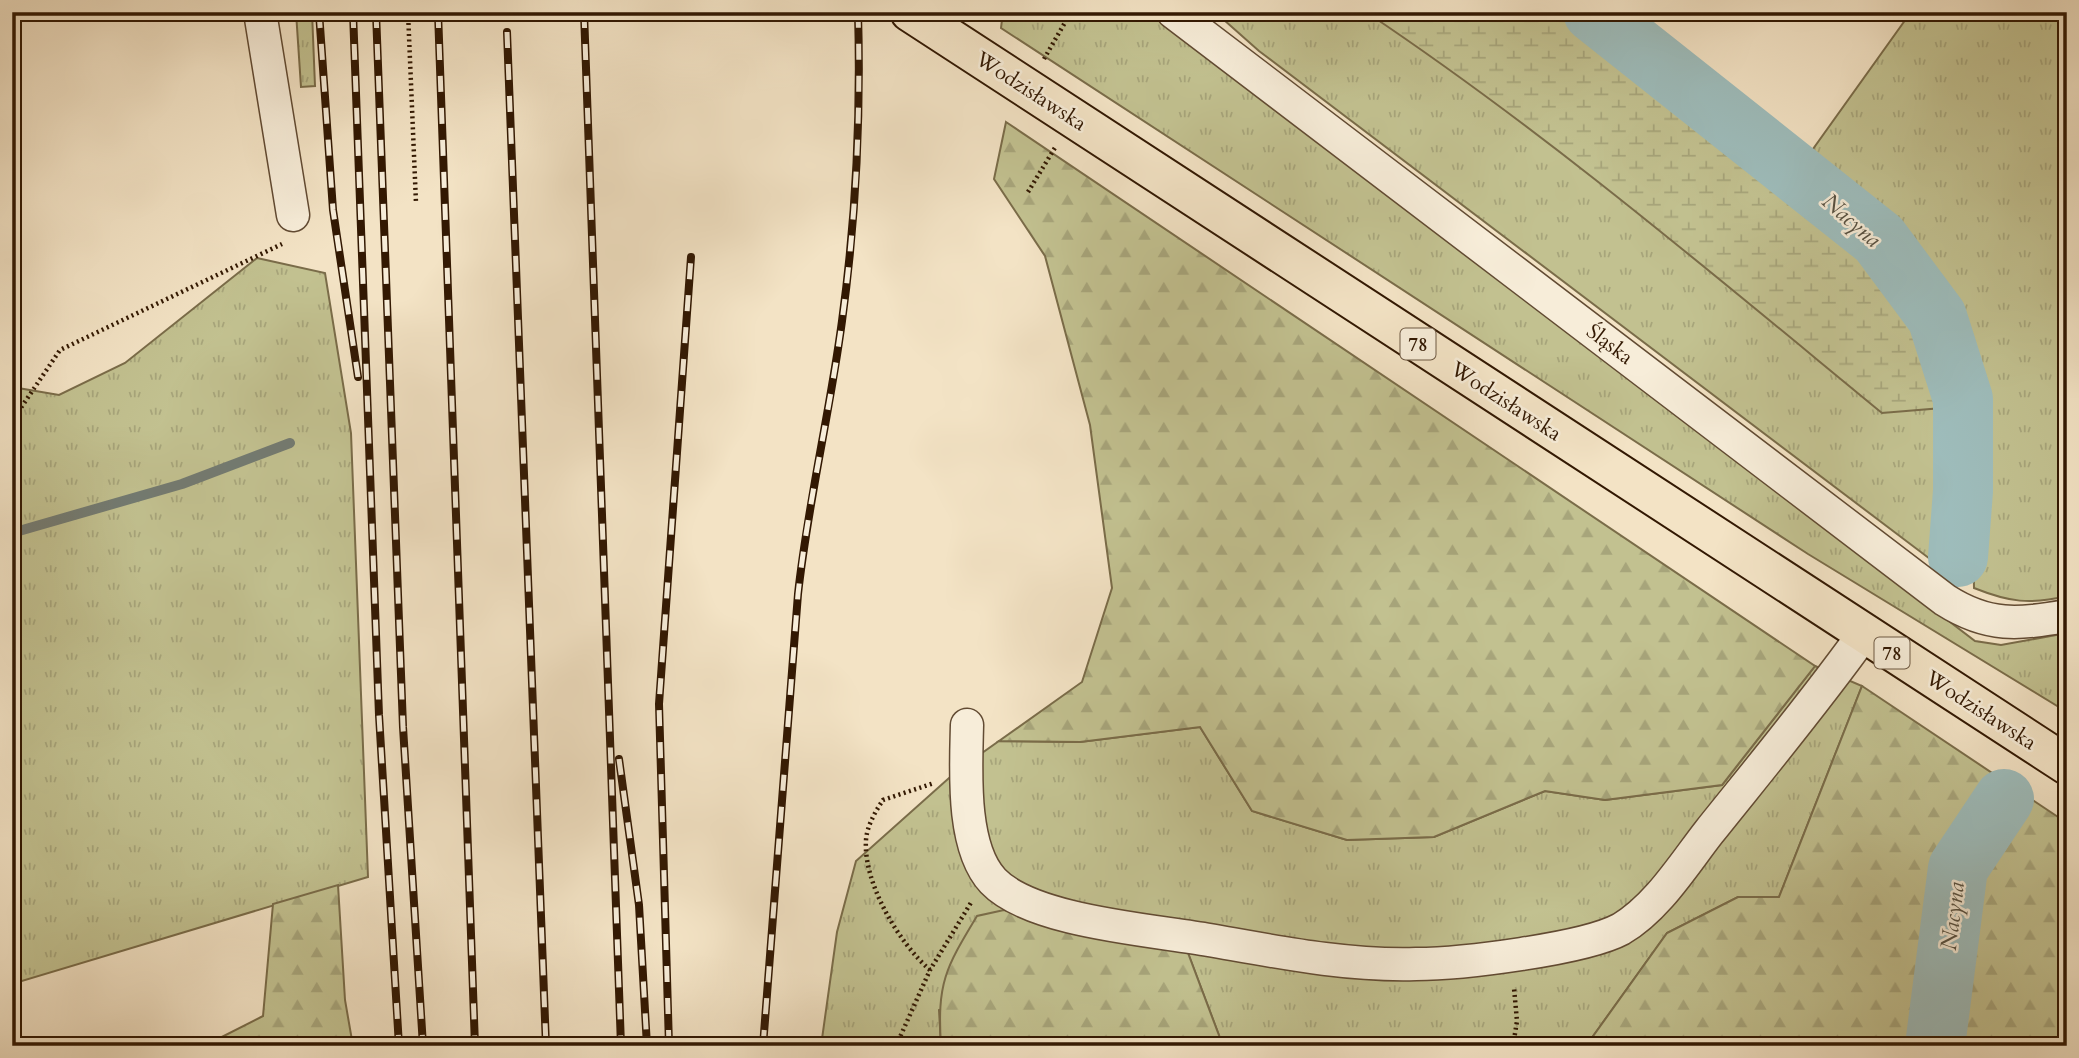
<svg xmlns="http://www.w3.org/2000/svg" width="2079" height="1058" viewBox="0 0 2079 1058" font-family="Cardo,serif">
  <style>
    .grass { fill: url(#grass-tufts); stroke: #7a6c49; stroke-width: 2 }
    .forest { fill: url(#forest-firs); stroke: #7a6c49; stroke-width: 2 }
    .wetland { fill: url(#wetland-marsh); stroke: #7a6c49; stroke-width: 2 }
    .lines { fill: none; stroke-linecap: round; stroke-linejoin: round }
    .stream { stroke: #737b72; stroke-width: 10 }
    .river { stroke: #9ebdbc; stroke-width: 60 }
    .minor-casing { stroke: #624b33; stroke-width: 35 }
    .major-casing { stroke: #321802; stroke-width: 42 }
    .path { stroke: #321802; stroke-width: 4.5; stroke-dasharray: 2 3.5; stroke-linecap: butt }
    .minor { stroke: #f7edd9; stroke-width: 32 }
    .major { stroke: #f3e3c5; stroke-width: 38 }
    .rail-casing { stroke: #321802; stroke-width: 8 }
    .rail { stroke: #f7edd9; stroke-width: 5; stroke-dasharray: 16; stroke-linecap: butt }
    .labels { text-anchor: middle; stroke-width: 5; stroke-linejoin: round; paint-order: stroke }
    .shield { fill: #f7edd9; stroke: #6d5842; stroke-width: 2 }
    .shield-label { font-size: 19px; font-weight: bold; fill: #321802 }
    .street-label { font-size: 21px; fill: #321802; stroke: #f7edd9 }
    .water-label { font-size: 23px; font-style: italic; fill: #585243; stroke: #f7edd9 }
  </style>
  <defs>
    <pattern id="grass-tufts" width="24" height="20" patternUnits="userSpaceOnUse" patternTransform="scale(1.75)"><rect width="24" height="20" fill="#c2c190"/><path d="M3 7l-1-3M5 7V3M7 7l1-3M15 17l-1-3M17 17v-4M19 17l1-3" fill="none" stroke="#a7a57b"/></pattern>
    <pattern id="forest-firs" width="22" height="20" patternUnits="userSpaceOnUse" patternTransform="scale(1.75)"><rect width="22" height="20" fill="#c2c190"/><path d="M5 1l3.5 6h-7zM16 11l3.5 6h-7z" fill="#a7a57b"/></pattern>
    <pattern id="wetland-marsh" width="20" height="14" patternUnits="userSpaceOnUse" patternTransform="scale(1.75)"><rect width="20" height="14" fill="#c2c190"/><path d="M1 5h8M5 5V1M11 12h8M15 12V8" fill="none" stroke="#a7a57b"/></pattern>
  </defs>
  <rect width="100%" height="100%" fill="#f3e3c5"/>
  <filter id="stains"><feTurbulence type="fractalNoise" baseFrequency=".00286" numOctaves="4"/><feColorMatrix values="0 0 0 0 .2 0 0 0 0 .09 0 0 0 0 .02 0 0 0 .5 -.17"/></filter>
  <radialGradient id="worn" r=".72"><stop offset=".6" stop-color="#630" stop-opacity="0"/><stop offset="1" stop-color="#630" stop-opacity=".3"/></radialGradient>
  <g class="grass">
    <path d="M 296,12 L 312,12 L 315,86 L 301,87 Z"/>
    <path d="M 1003,12 L 1152,12 L 1975,641 L 2001,645 L 2067,633 L 2067,712 L 1808,554 L 1001,28 Z"/>
    <path d="M 1215,12 L 1569,12 L 1887,279 L 1947,382 L 1950,481 L 1945,566 L 1930,559 L 1259,51 Z"/>
    <path d="M 1911,12 L 2067,12 L 2067,596 C 2030,605 2009,602 1974,588 L 1970,356 L 1946,297 L 1898,234 L 1857,190 L 1808,156 Z"/>
    <path d="M 257,258 L 325,273 L 351,433 L 368,877 L 12,984 L 12,387 L 59,395 L 125,363 Z"/>
    <path d="M 1815,666 L 1862,686 L 1779,897 L 1738,897 L 1667,933 L 1586,1046 L 1223,1046 L 1188,953 L 939,1010 L 941,1046 L 821,1046 L 837,932 L 856,861 L 958,770 L 999,741 L 1080,742 L 1200,727 L 1252,811 L 1347,840 L 1434,837 L 1545,791 L 1605,800 L 1722,785 Z"/>
  </g>
  <g class="forest">
    <path d="M 1006,122 L 1815,666 L 1722,785 L 1605,800 L 1545,791 L 1434,837 L 1347,840 L 1252,811 L 1200,727 L 1080,742 L 999,741 L 1082,682 L 1112,588 L 1090,425 L 1045,256 L 994,179 Z"/>
    <path d="M 1862,686 L 2067,823 L 2067,1046 L 1586,1046 L 1667,933 L 1738,897 L 1779,897 Z"/>
    <path d="M 338,885 L 345,1000 L 353,1046 L 204,1046 L 263,1016 L 273,904 Z"/>
    <path d="M 1004,910 L 1188,953 L 1223,1046 L 941,1046 C 937,983 945,969 977,916 Z"/>
  </g>
  <path class="wetland" d="M 1366,12 L 1613,12 L 1859,206 L 1902,252 L 1954,407 L 1882,413 C 1714,275 1547,133 1366,12 Z"/>
  <g class="lines">
    <path class="stream" d="M 12,533 L 182,484 L 290,443"/>
    <g class="river">
      <path d="M 1593,12 L 1879,239 L 1937,317 L 1963,399 L 1963,491 L 1958,557"/>
      <path d="M 1935,1046 L 1958,868 L 2004,799"/>
    </g>
    <g class="minor-casing">
      <g id="minor">
        <path d="M 260,12 L 293,215"/>
        <path d="M 1173,12 L 1945,600 C 1989,628 2018,624 2067,616"/>
        <path d="M 967,725 C 966,769 961,847 993,881 C 1032,922 1154,930 1209,940 C 1278,952 1346,966 1416,964 C 1461,964 1584,949 1621,929 C 1657,908 1684,864 1709,832 C 1761,767 1815,702 1863,635"/>
      </g>
    </g>
    <g class="major-casing">
      <path id="major" d="M 910,12 L 2067,765"/>
    </g>
    <g class="path">
      <path d="M 408,12 L 416,203"/>
      <path d="M 1044,59 L 1071,12"/>
      <path d="M 1028,192 L 1056,146"/>
      <path d="M 12,421 L 60,350 L 282,244"/>
      <path d="M 930,970 C 899,943 863,883 866,840 C 867,826 875,812 883,800 L 934,783"/>
      <path d="M 896,1046 L 930,970 L 972,901"/>
      <path d="M 1513,1046 L 1517,1021 L 1514,988"/>
    </g>
    <use href="#minor" class="minor"/>
    <use href="#major" class="major"/>
    <g class="rail-casing">
      <g id="rail">
        <path d="M 319,12 L 333,210 L 358,377"/>
        <path d="M 353,12 L 379,715 L 399,1046"/>
        <path d="M 376,12 L 403,727 L 423,1046"/>
        <path d="M 438,12 L 475,1046"/>
        <path d="M 584,12 L 621,1046"/>
        <path d="M 507,32 L 546,1046"/>
        <path d="M 619,759 L 639,905 L 647,1046"/>
        <path d="M 669,1046 L 659,704 L 691,257"/>
        <path d="M 763,1046 L 798,594 C 808,502 830,412 842,321 C 856,218 861,116 858,12"/>
      </g>
    </g>
    <use href="#rail" class="rail"/>
  </g>
  <g class="labels">
    <g class="shield">
      <rect x="1400.5" y="328.5" width="35" height="31" rx="5"/>
      <rect x="1874.5" y="637.5" width="35" height="31" rx="5"/>
    </g>
    <g class="shield-label">
      <text x="1418" y="351">78</text>
      <text x="1892" y="660">78</text>
    </g>
    <g class="street-label">
      <text transform="translate(1031 91) rotate(33)" y="7">Wodzisławska</text>
      <text transform="translate(1610 344) rotate(37)" y="7">Śląska</text>
      <text transform="translate(1506 401) rotate(33)" y="7">Wodzisławska</text>
      <text transform="translate(1981 710) rotate(33)" y="7">Wodzisławska</text>
    </g>
    <g class="water-label">
      <text transform="translate(1852 220) rotate(41)" y="8">Nacyna</text>
      <text transform="translate(1952 916) rotate(-83)" y="8">Nacyna</text>
    </g>
  </g>
  <rect width="2079" height="1058" fill="none" stroke="#f3e3c5" stroke-width="42"/>
  <rect x="14" y="14" width="2051" height="1030" fill="none" stroke="#321802" stroke-width="3.5"/>
  <rect x="21" y="21" width="2037" height="1016" fill="none" stroke="#321802" stroke-width="2"/>
  <rect width="100%" height="100%" filter="url(#stains)"/>
  <rect width="100%" height="100%" fill="url(#worn)"/>
</svg>
